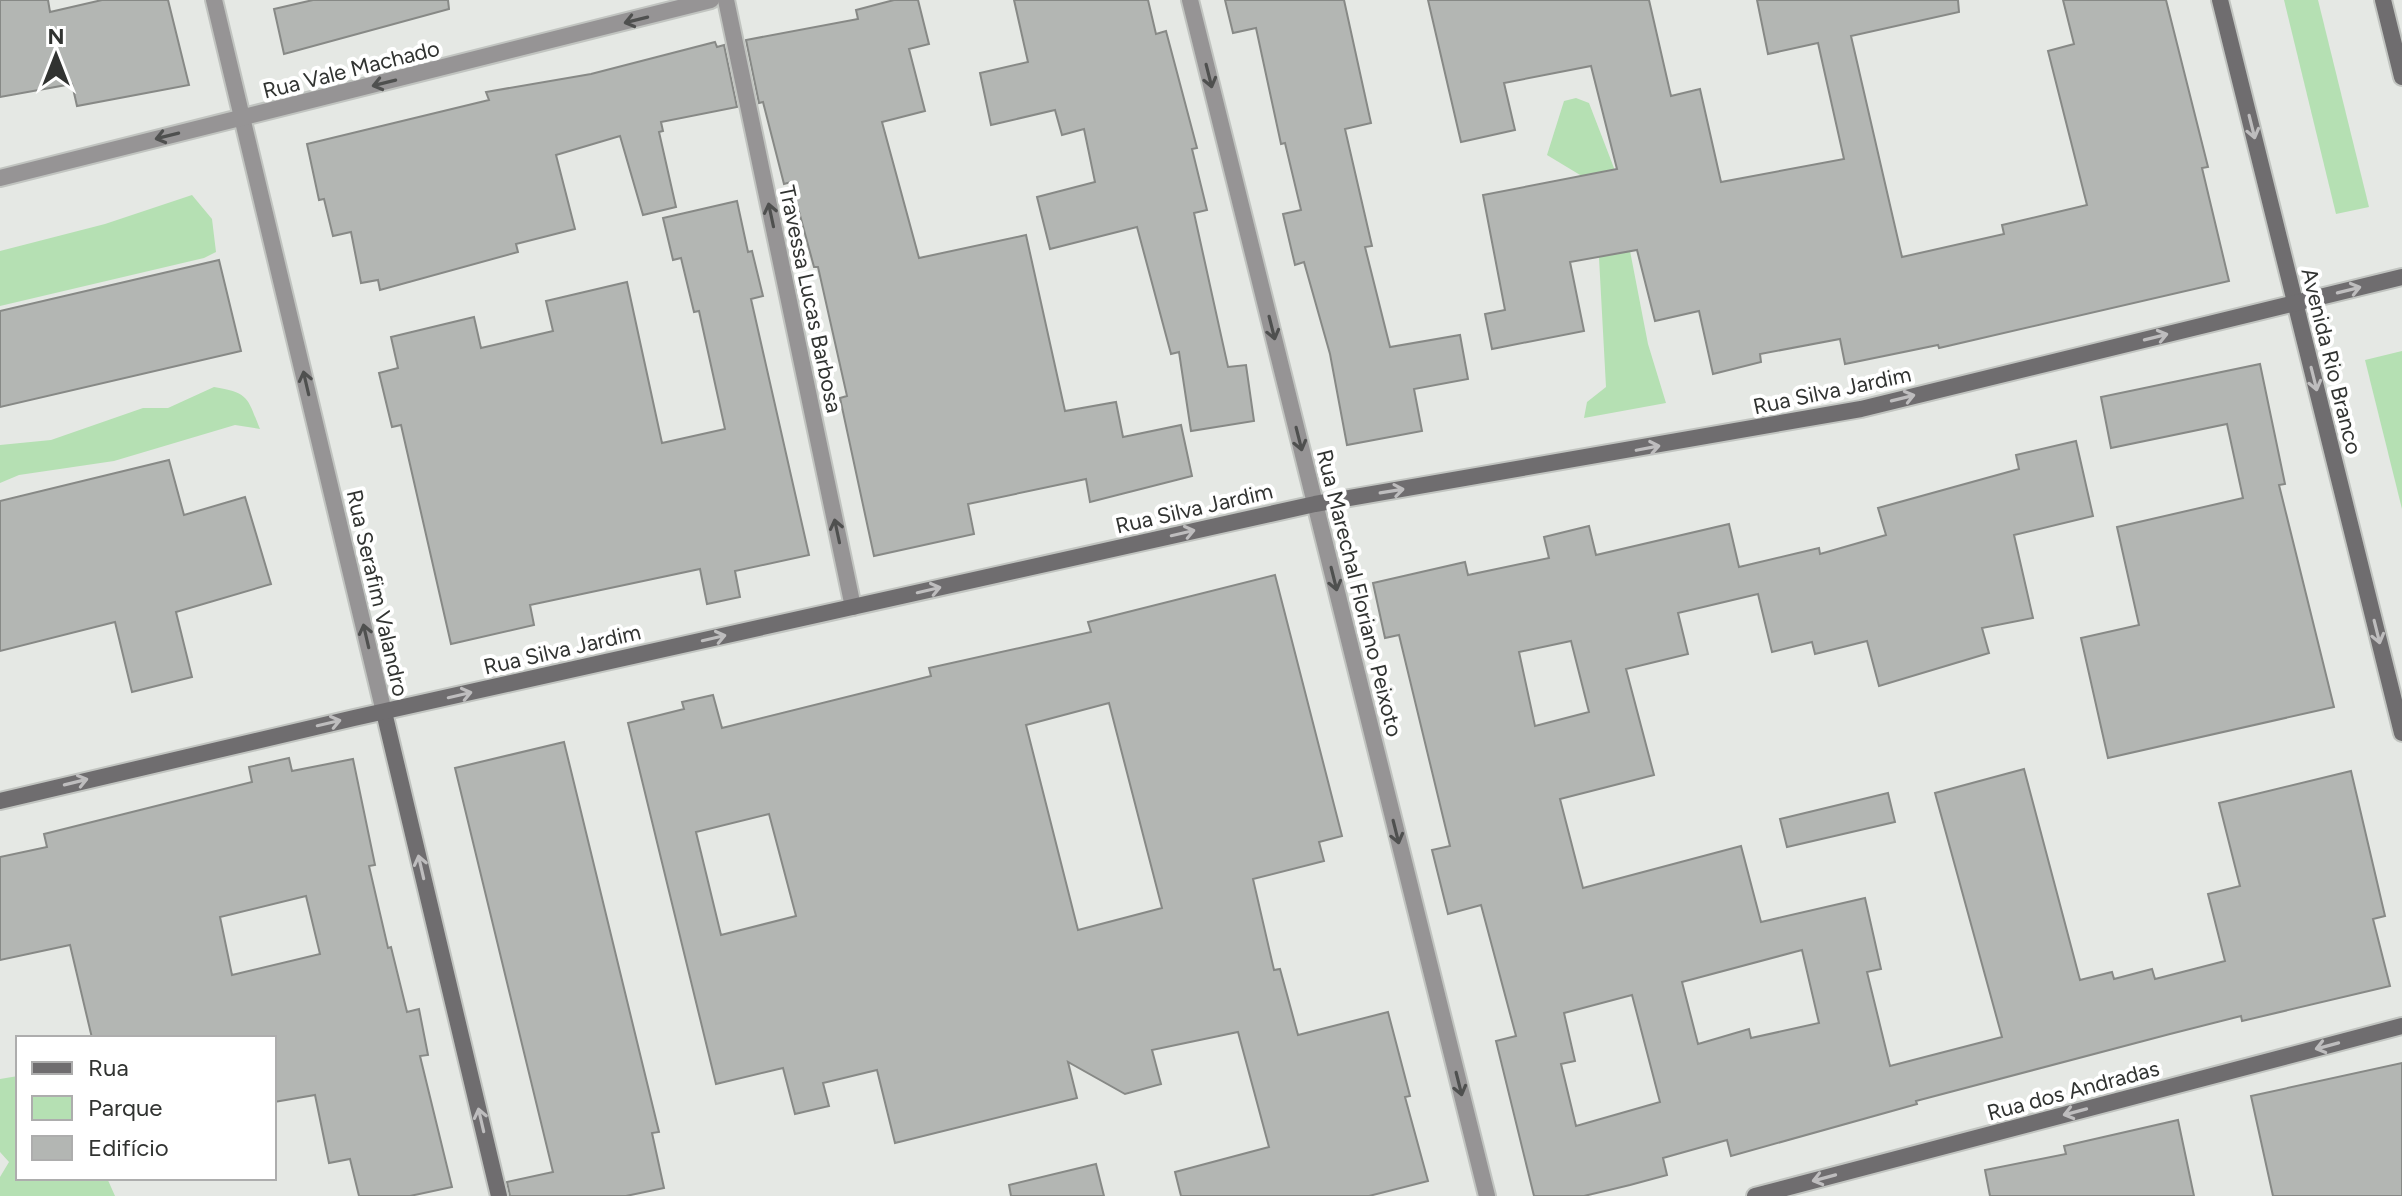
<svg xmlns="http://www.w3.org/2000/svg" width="2402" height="1196" viewBox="0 0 2402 1196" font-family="Figtree,sans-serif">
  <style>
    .green { fill: #b5e0b3 }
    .building { fill: #b3b6b3; stroke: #878986; stroke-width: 2; fill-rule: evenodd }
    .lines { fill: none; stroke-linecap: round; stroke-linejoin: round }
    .street-casing { stroke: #c1c4c0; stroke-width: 20 }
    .secondary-casing { stroke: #c1c4c0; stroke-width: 20 }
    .street { stroke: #969495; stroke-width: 16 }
    .secondary { stroke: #6f6d6f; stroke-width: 16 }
    .oneway { stroke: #4f504f }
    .oneway2 { stroke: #bebdbe }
    .labels { text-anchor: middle; stroke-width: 8; stroke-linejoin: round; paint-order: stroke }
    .street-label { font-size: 22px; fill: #313331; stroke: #fff }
  </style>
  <rect width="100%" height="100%" fill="#e5e8e4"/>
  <g class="green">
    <path d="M 2284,0 L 2318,0 L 2369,207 L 2336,214 Z"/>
    <path d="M 1576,98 L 1589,103 L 1614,168 L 1648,344 L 1666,403 L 1584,418 L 1587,402 L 1606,387 L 1595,184 L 1547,155 L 1564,101 Z"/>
    <path d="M 192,195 L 212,219 L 216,252 L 204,258 L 0,306 L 0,251 L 105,224 Z"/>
    <path d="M 2402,351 L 2402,509 L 2365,360 Z"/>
    <path d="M 214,387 C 250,393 247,398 260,429 L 235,425 L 114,461 L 19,475 L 0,483 L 0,445 L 51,440 L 143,408 L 168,408 Z"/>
    <path d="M 18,1076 L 18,1178 L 107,1178 L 115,1196 L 0,1196 L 0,1177 L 9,1162 L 0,1152 L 0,1079 Z"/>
  </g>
  <g class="building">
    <path d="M 0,0 L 48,0 L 50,12 L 102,0 L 168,0 L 189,85 L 77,106 L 72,84 L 0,97 Z"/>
    <path d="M 313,0 L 448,0 L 449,9 L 284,54 L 274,9 Z"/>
    <path d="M 894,0 L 918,0 L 929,44 L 909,49 L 925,111 L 882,122 L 919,258 L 1026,235 L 1065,411 L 1116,402 L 1123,437 L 1181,425 L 1192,476 L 1090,502 L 1086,479 L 968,504 L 974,534 L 874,556 L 840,398 L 847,396 L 818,267 L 814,267 L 791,182 L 784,184 L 763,102 L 759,103 L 746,40 L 858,19 L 856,10 Z"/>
    <path d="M 1014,0 L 1148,0 L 1156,34 L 1166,31 L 1197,148 L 1192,149 L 1207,210 L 1194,213 L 1228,367 L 1246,365 L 1254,421 L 1191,431 L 1179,352 L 1171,354 L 1137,227 L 1050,249 L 1037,197 L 1095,182 L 1084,129 L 1062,135 L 1055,110 L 991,125 L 980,73 L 1028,62 Z"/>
    <path d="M 1225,0 L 1344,0 L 1371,123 L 1345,129 L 1372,246 L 1365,247 L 1390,347 L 1460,335 L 1468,379 L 1414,389 L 1422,431 L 1347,445 L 1330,354 L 1304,262 L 1295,265 L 1283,214 L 1301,210 L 1285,143 L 1281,144 L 1256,28 L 1233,33 Z"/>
    <path d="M 1428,0 L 1649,0 L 1671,96 L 1700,89 L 1721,182 L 1844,159 L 1818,43 L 1768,54 L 1757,0 L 1958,0 L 1959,12 L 1851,36 L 1902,257 L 2004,234 L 2002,225 L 2087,205 L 2048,51 L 2074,44 L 2063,0 L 2166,0 L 2208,167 L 2202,168 L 2229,281 L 1939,348 L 1938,345 L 1845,364 L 1840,339 L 1760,354 L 1761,362 L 1713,374 L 1699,311 L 1655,321 L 1637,250 L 1570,262 L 1584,331 L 1492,349 L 1485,314 L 1505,310 L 1483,195 L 1617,169 L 1591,66 L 1504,83 L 1515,130 L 1461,142 Z"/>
    <path d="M 715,42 L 717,47 L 724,45 L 737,107 L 661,122 L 663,131 L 659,132 L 676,207 L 643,215 L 620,136 L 556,155 L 575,229 L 516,244 L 518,252 L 380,290 L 378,280 L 361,283 L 351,232 L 333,236 L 324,199 L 319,200 L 307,144 L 489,100 L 486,92 L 591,74 Z"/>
    <path d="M 737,201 L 748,252 L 752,251 L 763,296 L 751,299 L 809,555 L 735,571 L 740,597 L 707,604 L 700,569 L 530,605 L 534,625 L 451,644 L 401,425 L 392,427 L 379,373 L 398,368 L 391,337 L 474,317 L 481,348 L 553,331 L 546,301 L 627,282 L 662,443 L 725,429 L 699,311 L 694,312 L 681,258 L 673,260 L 663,218 Z"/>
    <path d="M 219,260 L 241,351 L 0,407 L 0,311 Z"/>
    <path d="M 2260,364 L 2285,484 L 2279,485 L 2334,707 L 2108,758 L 2081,638 L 2139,625 L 2117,527 L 2243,498 L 2227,424 L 2111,448 L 2101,397 Z"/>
    <path d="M 2076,441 L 2093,516 L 2014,535 L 2033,618 L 1982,628 L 1989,653 L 1879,686 L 1867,641 L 1815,654 L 1812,642 L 1772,652 L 1758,594 L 1678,613 L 1688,654 L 1626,669 L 1654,775 L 1560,799 L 1583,888 L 1741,846 L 1761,922 L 1865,898 L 1881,969 L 1867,972 L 1890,1066 L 2002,1037 L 1935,793 L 2024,769 L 2080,980 L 2112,972 L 2114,979 L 2152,969 L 2155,979 L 2225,961 L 2208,894 L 2240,886 L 2219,803 L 2351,771 L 2385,916 L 2373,919 L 2390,986 L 2242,1021 L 2241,1016 L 2170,1034 L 1916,1101 L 1917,1104 L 1731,1156 L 1727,1140 L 1663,1158 L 1667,1175 L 1630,1185 L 1584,1196 L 1534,1196 L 1496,1041 L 1516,1036 L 1481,905 L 1448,914 L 1432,850 L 1450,846 L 1399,635 L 1385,638 L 1373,583 L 1465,562 L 1468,575 L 1549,558 L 1544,537 L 1589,526 L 1596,555 L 1729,524 L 1739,567 L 1819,548 L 1820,554 L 1886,535 L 1878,508 L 2019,469 L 2016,455 ZM 1571,641 L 1589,712 L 1535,726 L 1519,652 ZM 1802,950 L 1819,1023 L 1751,1038 L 1749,1029 L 1698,1044 L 1682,982 ZM 1632,995 L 1660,1102 L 1576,1126 L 1561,1064 L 1575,1061 L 1564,1013 Z"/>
    <path d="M 169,460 L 184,515 L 245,497 L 271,584 L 176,612 L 192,677 L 132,692 L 115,622 L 0,651 L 0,501 Z"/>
    <path d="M 1275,575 L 1342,836 L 1319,842 L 1324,861 L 1253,879 L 1274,970 L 1280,969 L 1298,1035 L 1388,1012 L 1410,1096 L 1405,1097 L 1428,1181 L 1369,1196 L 1181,1196 L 1175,1172 L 1269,1147 L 1238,1032 L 1152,1050 L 1161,1084 L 1125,1094 L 1068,1062 L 1077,1098 L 895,1143 L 877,1070 L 823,1083 L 829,1106 L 795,1114 L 783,1068 L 716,1084 L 628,723 L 684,709 L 682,702 L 713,695 L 722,728 L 931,676 L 929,668 L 1091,632 L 1088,622 ZM 1109,703 L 1162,908 L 1078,930 L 1026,725 ZM 769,814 L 796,916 L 721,935 L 696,832 Z"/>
    <path d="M 564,742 L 659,1132 L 652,1133 L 664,1188 L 626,1196 L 510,1196 L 507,1182 L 553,1172 L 455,768 Z"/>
    <path d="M 289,758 L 292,771 L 353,759 L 375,865 L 369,866 L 388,948 L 391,947 L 407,1012 L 419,1009 L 428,1055 L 420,1056 L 452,1187 L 410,1196 L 359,1196 L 350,1159 L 329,1163 L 315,1095 L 274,1102 L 274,1038 L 92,1038 L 70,945 L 0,960 L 0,857 L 47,847 L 44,834 L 252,782 L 249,767 ZM 306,896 L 320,954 L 232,975 L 220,917 Z"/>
    <path d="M 1888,793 L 1895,822 L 1787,847 L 1780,819 Z"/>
    <path d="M 2402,1063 L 2402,1196 L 2273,1196 L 2251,1096 Z"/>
    <path d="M 2178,1120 L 2194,1196 L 1990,1196 L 1985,1170 L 2066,1154 L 2064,1146 Z"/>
    <path d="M 1096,1164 L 1104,1196 L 1011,1196 L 1009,1185 Z"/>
  </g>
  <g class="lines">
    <g class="street-casing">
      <g id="street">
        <path d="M 214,0 L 384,712"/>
        <path d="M 726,0 L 853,607"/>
        <path d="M 1190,0 L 1487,1196"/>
        <path d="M 0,178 L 711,0"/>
      </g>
    </g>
    <g class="secondary-casing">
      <g id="secondary">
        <path d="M 2220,0 L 2402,733"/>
        <path d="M 2383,0 L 2402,77"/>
        <path d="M 384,712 L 499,1196"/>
        <path d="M 0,801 L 354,718 L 1315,504 L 1861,409 L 2402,277"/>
        <path d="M 1755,1196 L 2402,1026"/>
      </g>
    </g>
    <use href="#street" class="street"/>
    <use href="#secondary" class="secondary"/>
  </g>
  <defs><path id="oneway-shaft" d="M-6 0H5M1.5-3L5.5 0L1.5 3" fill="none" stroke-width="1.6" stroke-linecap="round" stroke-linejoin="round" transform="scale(2)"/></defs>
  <g class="oneway">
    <use href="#oneway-shaft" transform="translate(636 20) rotate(166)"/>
    <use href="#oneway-shaft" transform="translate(1209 76) rotate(76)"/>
    <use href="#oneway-shaft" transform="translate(384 83) rotate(166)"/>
    <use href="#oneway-shaft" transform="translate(167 136) rotate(166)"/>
    <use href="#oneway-shaft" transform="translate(771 215) rotate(-102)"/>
    <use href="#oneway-shaft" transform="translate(1272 328) rotate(76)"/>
    <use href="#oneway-shaft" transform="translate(306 383) rotate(-103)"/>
    <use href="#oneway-shaft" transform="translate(1299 439) rotate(76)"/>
    <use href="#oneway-shaft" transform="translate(837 531) rotate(-102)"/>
    <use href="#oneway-shaft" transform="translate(1334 579) rotate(76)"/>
    <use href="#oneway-shaft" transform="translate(366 636) rotate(-103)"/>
    <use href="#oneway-shaft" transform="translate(1396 832) rotate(76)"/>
    <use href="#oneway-shaft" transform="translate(1459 1084) rotate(76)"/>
  </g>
  <g class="oneway2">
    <use href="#oneway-shaft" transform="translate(2252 127) rotate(76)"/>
    <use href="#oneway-shaft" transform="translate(2349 290) rotate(-14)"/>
    <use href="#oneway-shaft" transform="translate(2156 337) rotate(-14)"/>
    <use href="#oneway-shaft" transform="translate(2314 379) rotate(76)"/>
    <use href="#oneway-shaft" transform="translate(1903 398) rotate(-14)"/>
    <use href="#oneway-shaft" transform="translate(1648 448) rotate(-11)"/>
    <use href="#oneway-shaft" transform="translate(1392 491) rotate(-9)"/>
    <use href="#oneway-shaft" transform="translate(1183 533) rotate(-13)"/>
    <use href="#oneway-shaft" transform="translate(929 590) rotate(-13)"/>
    <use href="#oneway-shaft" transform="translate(2377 632) rotate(76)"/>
    <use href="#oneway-shaft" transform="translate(714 638) rotate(-13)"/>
    <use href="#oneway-shaft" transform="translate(460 695) rotate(-13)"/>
    <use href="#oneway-shaft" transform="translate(329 723) rotate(-13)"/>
    <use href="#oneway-shaft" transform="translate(76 782) rotate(-14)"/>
    <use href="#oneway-shaft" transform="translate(421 867) rotate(-103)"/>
    <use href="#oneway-shaft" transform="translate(2327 1046) rotate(165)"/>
    <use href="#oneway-shaft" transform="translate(2075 1112) rotate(165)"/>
    <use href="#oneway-shaft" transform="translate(481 1120) rotate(-103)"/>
    <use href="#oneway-shaft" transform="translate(1824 1178) rotate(165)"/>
  </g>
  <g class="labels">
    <g class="street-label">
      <text transform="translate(351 69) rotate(-14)" y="8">Rua Vale Machado</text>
      <text transform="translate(811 299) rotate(78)" y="8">Travessa Lucas Barbosa</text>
      <text transform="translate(2332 361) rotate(76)" y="8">Avenida Rio Branco</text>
      <text transform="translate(1832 390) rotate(-12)" y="8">Rua Silva Jardim</text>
      <text transform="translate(1194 508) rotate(-13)" y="8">Rua Silva Jardim</text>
      <text transform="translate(378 593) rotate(77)" y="8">Rua Serafim Valandro</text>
      <text transform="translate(1360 593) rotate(76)" y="8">Rua Marechal Floriano Peixoto</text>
      <text transform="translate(562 649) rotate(-13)" y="8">Rua Silva Jardim</text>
      <text transform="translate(2073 1090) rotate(-15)" y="8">Rua dos Andradas</text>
    </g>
  </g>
  <rect x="16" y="1036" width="260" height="144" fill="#ffffff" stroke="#adadad" stroke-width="2"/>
  <rect x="32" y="1062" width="40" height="12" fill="#6f6d6f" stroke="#adadad" stroke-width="2"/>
  <text x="88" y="1076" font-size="24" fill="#313331">Rua</text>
  <rect x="32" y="1096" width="40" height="24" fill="#b5e0b3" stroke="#adadad" stroke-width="2"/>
  <text x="88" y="1116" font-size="24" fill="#313331">Parque</text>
  <rect x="32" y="1136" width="40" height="24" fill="#b3b6b3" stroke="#adadad" stroke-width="2"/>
  <text x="88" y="1156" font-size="24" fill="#313331">Edifício</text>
  <g transform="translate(56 56)" stroke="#ffffff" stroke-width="6" paint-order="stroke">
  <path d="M0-6L14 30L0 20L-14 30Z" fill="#313331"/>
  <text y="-12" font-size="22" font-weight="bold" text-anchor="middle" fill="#313331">N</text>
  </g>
</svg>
